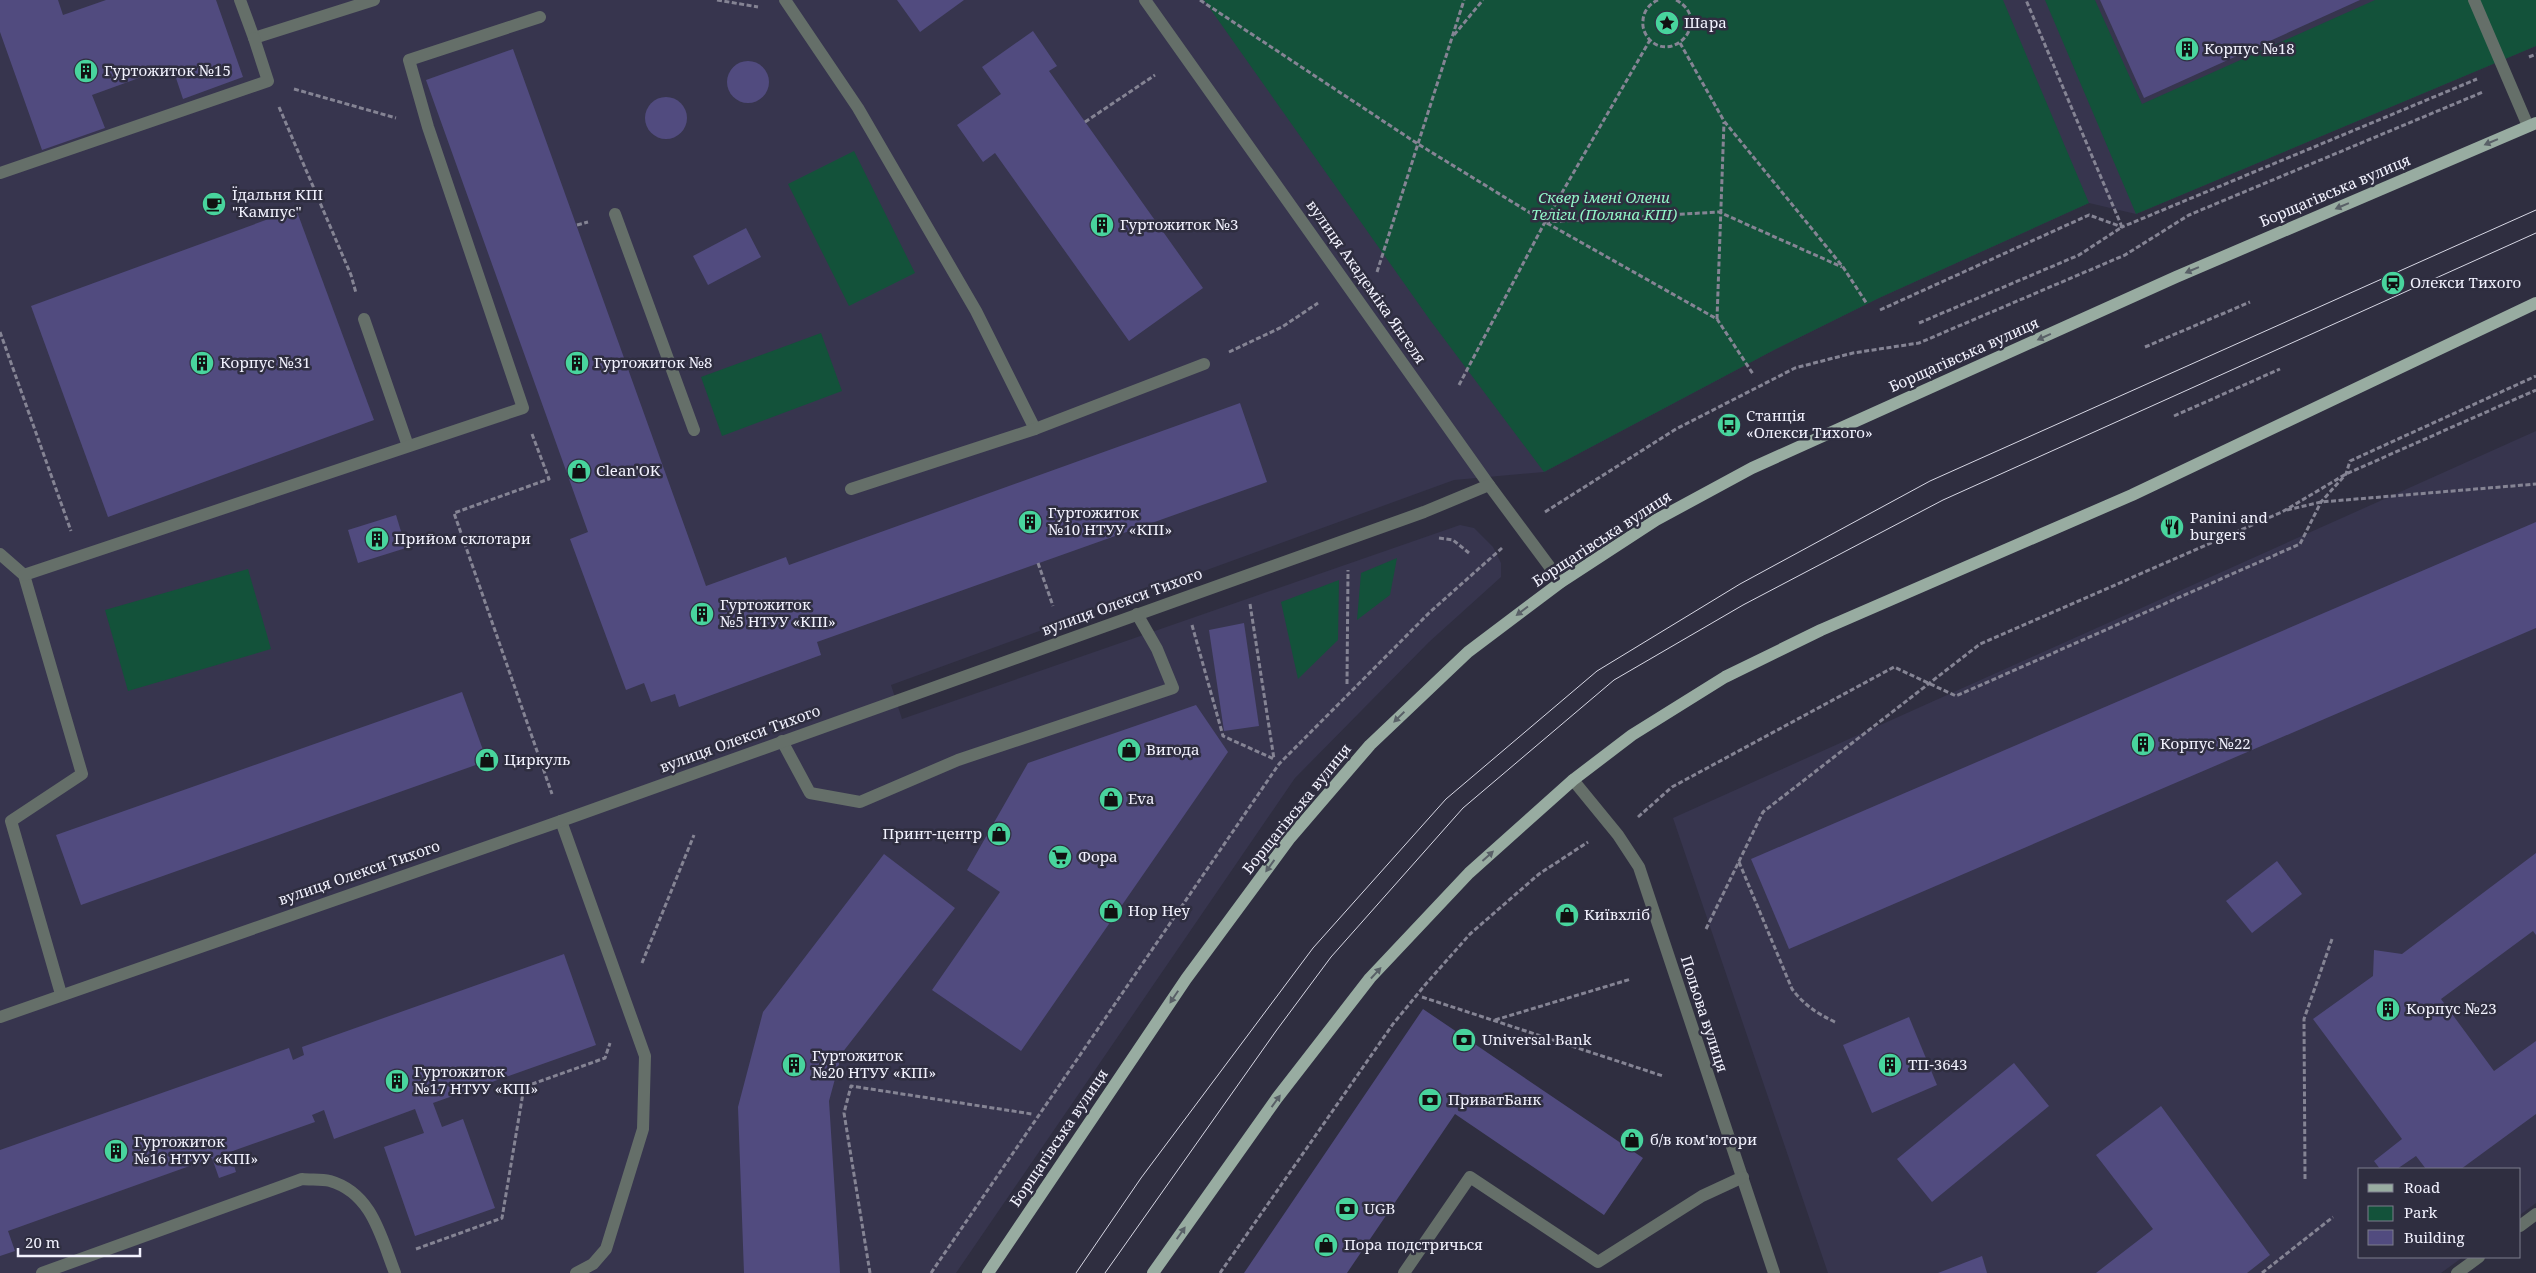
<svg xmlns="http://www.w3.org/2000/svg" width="2536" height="1273" viewBox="0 0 2536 1273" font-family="'Noto Serif',serif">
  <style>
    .built { fill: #37354e }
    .green { fill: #13523a }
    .building { fill: #514b7f }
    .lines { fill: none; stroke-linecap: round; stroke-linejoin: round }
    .path { stroke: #858494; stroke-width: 3; stroke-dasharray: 5 2.5; stroke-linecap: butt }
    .minor { stroke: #656f69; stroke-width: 12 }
    .major { stroke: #98aca1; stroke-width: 12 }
    .tram { stroke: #d7d7e4; stroke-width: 1 }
    .oneway { fill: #596067 }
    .labels { text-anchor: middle; stroke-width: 5; stroke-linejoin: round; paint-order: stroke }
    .poi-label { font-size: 15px; fill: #f2f2fe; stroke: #2f2e40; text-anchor: start }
    .street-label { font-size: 15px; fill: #f2f2fe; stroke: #2f2e40 }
    .park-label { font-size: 15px; font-style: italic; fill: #92f6c8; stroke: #2f2e40 }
  </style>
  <rect width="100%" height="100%" fill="#2f2e40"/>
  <g class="built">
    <path d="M 0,0 L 2536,0 L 2536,46 L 2136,214 L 2089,203 L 1879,298 L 1774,350 L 1544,472 L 1454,480 L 891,685 L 902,719 L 1460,525 L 1474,528 L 1493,547 L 1501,563 L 1501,577 L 1429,642 L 1295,778 L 956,1273 L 0,1273 Z"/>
    <path d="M 2536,431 L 2536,1203 L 2520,1215 L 2520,1169 L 2360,1169 L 2360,1257 L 2463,1257 L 2441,1273 L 1828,1273 L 1673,818 Z"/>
  </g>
  <g class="green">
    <path d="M 1204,0 L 2003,0 L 2089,203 L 1879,298 L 1774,350 L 1544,472 L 1430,320 Z"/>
    <path d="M 2045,0 L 2095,0 L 2142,104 L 2375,0 L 2536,0 L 2536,46 L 2136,214 Z"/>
    <path d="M 854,151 L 915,273 L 849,306 L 788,184 Z"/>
    <path d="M 821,333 L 842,391 L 722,436 L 701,377 Z"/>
    <path d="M 1397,558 L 1390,595 L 1357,620 L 1361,573 Z"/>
    <path d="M 248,569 L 271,649 L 128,691 L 105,610 Z"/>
    <path d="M 1339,580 L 1338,640 L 1298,679 L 1281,602 Z"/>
  </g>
  <g class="building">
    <path d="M 0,0 L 58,0 L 63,15 L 106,0 L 216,0 L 243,77 L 183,99 L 172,66 L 92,95 L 105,128 L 42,150 L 0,32 Z"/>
    <path d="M 897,0 L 964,0 L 920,32 Z"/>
    <path d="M 2100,0 L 2360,0 L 2144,98 Z"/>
    <path d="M 1033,31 L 1057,66 L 1049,71 L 1203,288 L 1129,341 L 995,153 L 983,162 L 957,125 L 1001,94 L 982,67 Z"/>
    <path d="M 513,49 L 706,586 L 786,557 L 789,565 L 1240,403 L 1267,482 L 817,642 L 821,655 L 679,707 L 675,694 L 651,702 L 644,683 L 626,690 L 570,539 L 588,532 L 426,80 Z"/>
    <circle cx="748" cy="82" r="21"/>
    <circle cx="666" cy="118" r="21"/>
    <path d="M 296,209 L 374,420 L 108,517 L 31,306 Z"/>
    <path d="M 746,228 L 761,257 L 708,285 L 693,256 Z"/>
    <path d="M 396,515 L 406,548 L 358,563 L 348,530 Z"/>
    <path d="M 2536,522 L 2536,628 L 1789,949 L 1751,859 Z"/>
    <path d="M 1244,623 L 1259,726 L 1224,731 L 1209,630 Z"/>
    <path d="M 462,692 L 487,761 L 81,905 L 56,835 Z"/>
    <path d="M 1196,705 L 1228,752 L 1021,1051 L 932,990 L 1000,892 L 967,870 L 1028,763 Z"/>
    <path d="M 2536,853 L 2536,935 L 2533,931 L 2441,999 L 2494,1071 L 2536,1041 L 2536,1114 L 2461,1169 L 2426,1169 L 2416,1156 L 2397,1169 L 2380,1169 L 2374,1161 L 2402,1139 L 2313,1019 L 2373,976 L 2374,950 L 2402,954 Z"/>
    <path d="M 884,854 L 955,908 L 842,1053 L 829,1101 L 840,1273 L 744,1273 L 738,1107 L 763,1012 Z"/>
    <path d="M 2277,861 L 2302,894 L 2252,933 L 2226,901 Z"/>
    <path d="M 564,954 L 596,1045 L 433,1103 L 442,1127 L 463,1119 L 495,1208 L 415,1236 L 384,1147 L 424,1133 L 415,1109 L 334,1139 L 324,1110 L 312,1115 L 315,1122 L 230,1152 L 236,1172 L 219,1178 L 212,1158 L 8,1231 L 15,1251 L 0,1256 L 0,1150 L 289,1048 L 293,1060 L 304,1055 L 302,1047 Z"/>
    <path d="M 1423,1009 L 1643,1158 L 1604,1215 L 1455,1114 L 1347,1273 L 1244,1273 Z"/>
    <path d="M 1909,1017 L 1937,1085 L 1872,1113 L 1843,1045 Z"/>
    <path d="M 2014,1063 L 2049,1106 L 1932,1202 L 1897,1159 Z"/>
    <path d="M 2161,1106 L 2270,1255 L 2247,1273 L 2096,1273 L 2153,1229 L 2096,1155 Z"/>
    <path d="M 1982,1256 L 1987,1273 L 1938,1273 Z"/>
  </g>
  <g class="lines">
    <g class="path">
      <path d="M 717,0 L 758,7"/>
      <path d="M 1200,0 L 1418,144 L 1545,222 L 1717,319 L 1753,374"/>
      <path d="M 1658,0 C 1649,4 1643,12 1643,21 C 1642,28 1645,34 1649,39 C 1673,65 1713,20 1676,0"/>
      <path d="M 1454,35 L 1483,0"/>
      <path d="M 1680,43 L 1724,121 L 1843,267 L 1867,304"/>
      <path d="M 2529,57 L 2536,54"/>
      <path d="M 294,89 L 396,118"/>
      <path d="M 279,107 L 351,275 L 356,293"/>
      <path d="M 1085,122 L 1155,75"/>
      <path d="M 1545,222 L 1719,212 L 1842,267"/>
      <path d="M 577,225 L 588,222"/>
      <path d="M 1377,272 L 1464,0"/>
      <path d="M 1880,310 L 2089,215 L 2122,227 L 2477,79"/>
      <path d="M 1717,319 L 1724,122"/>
      <path d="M 1919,323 L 2079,255 L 2122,227 L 2026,0"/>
      <path d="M 0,332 L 71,531"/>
      <path d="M 2145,347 L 2250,302"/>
      <path d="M 1229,352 L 1282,327 L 1318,303"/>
      <path d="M 1459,385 L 1545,222 L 1650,40"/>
      <path d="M 2174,416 L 2280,369"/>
      <path d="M 532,434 L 549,479 L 454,513 L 552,794"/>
      <path d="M 2287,510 L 2321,502 L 2536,484"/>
      <path d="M 1545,512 L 1676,429 L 1795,368 L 1853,353 L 1919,343 L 2125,255 L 2189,215 L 2483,92"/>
      <path d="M 1439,538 L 1453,540 L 1469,553"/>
      <path d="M 1038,563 L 1053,606"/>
      <path d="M 1250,604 L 1274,759"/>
      <path d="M 1192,625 L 1223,736 L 1274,759"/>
      <path d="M 1347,684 L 1348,570"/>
      <path d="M 1638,817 L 1672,787 L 1894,667 L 1956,696 L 2300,544 L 2321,502 L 2346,474 L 2350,461 L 2536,376"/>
      <path d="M 1739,862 L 1792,989 C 1805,1006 1818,1014 1837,1023"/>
      <path d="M 1706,929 L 1763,812 L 1980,644 L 2282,512 L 2346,474 L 2536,390"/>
      <path d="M 642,963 L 694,835"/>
      <path d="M 1422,997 L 1663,1076"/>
      <path d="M 1495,1020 L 1631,979"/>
      <path d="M 2305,1179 L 2304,1019 L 2332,939"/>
      <path d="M 416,1249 L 502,1218 L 524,1087 L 605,1058 L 610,1043"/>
      <path d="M 870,1273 L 844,1113 L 851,1086 L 1032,1114"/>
      <path d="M 931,1273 L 1279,764 L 1430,612 L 1502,548"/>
      <path d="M 1220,1273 L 1393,1024 L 1425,985 L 1470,934 L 1539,874 L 1588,842"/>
      <path d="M 2262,1273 L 2333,1217"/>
    </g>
    <g class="minor">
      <path d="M 240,0 L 254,38 L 374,0"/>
      <path d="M 785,0 L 858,108 L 976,311 L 1035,429"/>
      <path d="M 1145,0 L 1489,485 L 1561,582"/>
      <path d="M 2474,0 L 2528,126"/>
      <path d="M 0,173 L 268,81 L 254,38"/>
      <path d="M 615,214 L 694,430"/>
      <path d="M 364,319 L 408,446"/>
      <path d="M 851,489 L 1035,429 L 1204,364"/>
      <path d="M 0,554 L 24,575 L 82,774 L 11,821 L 61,994"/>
      <path d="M 24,575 L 523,408 L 428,127 L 409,60 L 540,17"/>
      <path d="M 782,741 L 810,793 L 860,802 L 958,760 L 1173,688 L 1157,649 L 1137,614"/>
      <path d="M 1573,780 L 1618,835 L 1639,867 L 1774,1273"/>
      <path d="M 561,821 L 645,1056 L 643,1129 L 606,1249 L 593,1264 L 576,1273"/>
      <path d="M 0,1017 L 561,821 L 1424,512 L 1489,485"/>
      <path d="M 2520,1226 L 2536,1214"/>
      <path d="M 42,1273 L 302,1179 C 311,1180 321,1179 330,1181 C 372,1193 381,1237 395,1273"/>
      <path d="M 1404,1273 L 1470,1177 L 1598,1262 L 1702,1196 L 1743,1177"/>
      <path d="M 2457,1273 L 2479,1257"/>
    </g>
    <g class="major">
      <path d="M 988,1273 L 1186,979 L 1290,838 L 1370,745 L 1468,652 L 1561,582 L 1656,520 L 1752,468 L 2176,277 L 2536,123"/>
      <path d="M 1153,1273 L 1277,1098 L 1370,978 L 1469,873 L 1573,780 L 1632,735 L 1725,677 L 1821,630 L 2132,495 L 2536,303"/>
    </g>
    <g class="tram">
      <path d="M 1076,1273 L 1141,1178 L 1313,948 L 1446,799 L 1597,671 L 1740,584 L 1930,481 L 2536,210"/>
      <path d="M 1105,1273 L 1276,1031 L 1331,957 L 1463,808 L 1614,680 L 1743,605 L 1943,500 L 2536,233"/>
    </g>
  </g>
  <defs><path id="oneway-solid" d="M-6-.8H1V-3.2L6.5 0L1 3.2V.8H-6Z" transform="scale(1.25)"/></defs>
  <g class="oneway">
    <use href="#oneway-solid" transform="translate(2491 142) rotate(157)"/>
    <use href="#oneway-solid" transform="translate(2342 206) rotate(157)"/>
    <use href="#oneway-solid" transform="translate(2192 270) rotate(157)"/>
    <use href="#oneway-solid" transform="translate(2044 337) rotate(156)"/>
    <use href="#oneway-solid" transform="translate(1522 611) rotate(143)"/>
    <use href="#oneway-solid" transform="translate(1399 717) rotate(136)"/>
    <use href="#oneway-solid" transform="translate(1488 856) rotate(-42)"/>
    <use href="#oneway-solid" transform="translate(1270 866) rotate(126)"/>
    <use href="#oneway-solid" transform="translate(1376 973) rotate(-47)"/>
    <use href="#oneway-solid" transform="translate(1174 997) rotate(124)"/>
    <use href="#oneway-solid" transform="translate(1276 1101) rotate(-54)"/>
    <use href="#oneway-solid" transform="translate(1181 1233) rotate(-55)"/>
  </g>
  <defs>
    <g id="sight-disc" transform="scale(1.25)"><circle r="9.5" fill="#48d49d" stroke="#2f2e40"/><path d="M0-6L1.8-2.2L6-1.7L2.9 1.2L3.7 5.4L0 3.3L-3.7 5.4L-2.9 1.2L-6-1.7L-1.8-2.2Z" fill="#111"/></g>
    <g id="building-disc" transform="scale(1.25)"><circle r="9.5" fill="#48d49d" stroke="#2f2e40"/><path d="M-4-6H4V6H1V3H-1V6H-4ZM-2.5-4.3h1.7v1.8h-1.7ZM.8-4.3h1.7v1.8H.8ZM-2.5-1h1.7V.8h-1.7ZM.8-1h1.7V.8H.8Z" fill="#111"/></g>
    <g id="cafe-disc" transform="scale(1.25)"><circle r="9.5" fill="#48d49d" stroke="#2f2e40"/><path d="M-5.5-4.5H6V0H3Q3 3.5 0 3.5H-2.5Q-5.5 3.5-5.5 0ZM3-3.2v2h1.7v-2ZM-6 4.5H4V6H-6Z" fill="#111"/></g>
    <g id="station-disc" transform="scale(1.25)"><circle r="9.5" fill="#48d49d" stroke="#2f2e40"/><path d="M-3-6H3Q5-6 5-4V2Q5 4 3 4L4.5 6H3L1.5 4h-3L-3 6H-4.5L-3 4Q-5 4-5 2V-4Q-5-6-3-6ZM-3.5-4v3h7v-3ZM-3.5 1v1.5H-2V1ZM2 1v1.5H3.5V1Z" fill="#111"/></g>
    <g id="bus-disc" transform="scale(1.25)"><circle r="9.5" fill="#48d49d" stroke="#2f2e40"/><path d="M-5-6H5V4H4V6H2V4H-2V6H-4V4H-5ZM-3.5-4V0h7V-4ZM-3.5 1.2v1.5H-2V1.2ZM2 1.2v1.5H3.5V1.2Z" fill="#111"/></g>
    <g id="shop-disc" transform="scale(1.25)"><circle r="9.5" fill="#48d49d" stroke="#2f2e40"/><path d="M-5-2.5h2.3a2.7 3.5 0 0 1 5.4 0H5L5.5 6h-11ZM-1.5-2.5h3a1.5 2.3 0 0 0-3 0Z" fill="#111"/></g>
    <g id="restaurant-disc" transform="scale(1.25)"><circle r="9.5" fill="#48d49d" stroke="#2f2e40"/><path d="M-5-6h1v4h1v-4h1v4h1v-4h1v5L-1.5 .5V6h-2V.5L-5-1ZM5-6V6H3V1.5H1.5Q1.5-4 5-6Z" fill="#111"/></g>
    <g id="supermarket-disc" transform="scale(1.25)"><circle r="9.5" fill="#48d49d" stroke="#2f2e40"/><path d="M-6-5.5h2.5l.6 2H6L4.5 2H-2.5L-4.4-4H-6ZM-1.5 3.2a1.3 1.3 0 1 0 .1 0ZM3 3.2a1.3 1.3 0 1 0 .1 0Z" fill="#111"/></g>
    <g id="bank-disc" transform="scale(1.25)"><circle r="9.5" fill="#48d49d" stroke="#2f2e40"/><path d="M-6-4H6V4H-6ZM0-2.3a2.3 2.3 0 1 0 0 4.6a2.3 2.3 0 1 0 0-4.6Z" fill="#111"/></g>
  </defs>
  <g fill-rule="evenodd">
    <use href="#sight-disc" x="1667" y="23"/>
    <use href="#building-disc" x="2187" y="49"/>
    <use href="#building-disc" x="86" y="71"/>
    <use href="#cafe-disc" x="214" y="204"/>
    <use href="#building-disc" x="1102" y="225"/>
    <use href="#station-disc" x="2393" y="283"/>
    <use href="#building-disc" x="202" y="363"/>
    <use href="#building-disc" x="577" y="363"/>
    <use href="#bus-disc" x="1729" y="425"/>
    <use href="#shop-disc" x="579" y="471"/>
    <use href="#building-disc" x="1030" y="522"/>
    <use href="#restaurant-disc" x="2172" y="527"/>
    <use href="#building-disc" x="377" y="539"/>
    <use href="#building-disc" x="702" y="614"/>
    <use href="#building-disc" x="2143" y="744"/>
    <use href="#shop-disc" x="1129" y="750"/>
    <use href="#shop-disc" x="487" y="760"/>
    <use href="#shop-disc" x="1111" y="799"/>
    <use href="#shop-disc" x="999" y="834"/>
    <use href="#supermarket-disc" x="1060" y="857"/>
    <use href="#shop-disc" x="1111" y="911"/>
    <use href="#shop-disc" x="1567" y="915"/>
    <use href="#building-disc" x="2388" y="1009"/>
    <use href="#bank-disc" x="1464" y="1040"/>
    <use href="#building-disc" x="794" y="1065"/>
    <use href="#building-disc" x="1890" y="1065"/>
    <use href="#building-disc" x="397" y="1081"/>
    <use href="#bank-disc" x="1430" y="1100"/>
    <use href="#shop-disc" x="1632" y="1140"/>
    <use href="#building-disc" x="116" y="1151"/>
    <use href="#bank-disc" x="1347" y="1209"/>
    <use href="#shop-disc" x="1326" y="1245"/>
  </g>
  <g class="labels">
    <g class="poi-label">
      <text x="1684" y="28">Шара</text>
      <text x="2204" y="54">Корпус №18</text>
      <text x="104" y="76">Гуртожиток №15</text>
      <text x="232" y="200">Їдальня КПІ<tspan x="232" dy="17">"Кампус"</tspan></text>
      <text x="1120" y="230">Гуртожиток №3</text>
      <text x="2410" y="288">Олекси Тихого</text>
      <text x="220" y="368">Корпус №31</text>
      <text x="594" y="368">Гуртожиток №8</text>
      <text x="1746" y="421">Станція<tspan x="1746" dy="17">«Олекси Тихого»</tspan></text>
      <text x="596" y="476">Clean'OK</text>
      <text x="1048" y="518">Гуртожиток<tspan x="1048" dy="17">№10 НТУУ «КПІ»</tspan></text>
      <text x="2190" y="523">Panini and<tspan x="2190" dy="17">burgers</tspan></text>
      <text x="394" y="544">Прийом склотари</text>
      <text x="720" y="610">Гуртожиток<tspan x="720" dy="17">№5 НТУУ «КПІ»</tspan></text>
      <text x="2160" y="749">Корпус №22</text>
      <text x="1146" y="755">Вигода</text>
      <text x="504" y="765">Циркуль</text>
      <text x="1128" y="804">Eva</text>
      <text x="982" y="839" text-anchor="end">Принт-центр</text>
      <text x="1078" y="862">Фора</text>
      <text x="1128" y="916">Hop Hey</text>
      <text x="1584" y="920">Київхліб</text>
      <text x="2406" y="1014">Корпус №23</text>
      <text x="1482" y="1045">Universal Bank</text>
      <text x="812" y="1061">Гуртожиток<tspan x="812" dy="17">№20 НТУУ «КПІ»</tspan></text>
      <text x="1908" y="1070">ТП-3643</text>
      <text x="414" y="1077">Гуртожиток<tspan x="414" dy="17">№17 НТУУ «КПІ»</tspan></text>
      <text x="1448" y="1105">ПриватБанк</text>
      <text x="1650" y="1145">б/в ком'ютори</text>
      <text x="134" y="1147">Гуртожиток<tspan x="134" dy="17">№16 НТУУ «КПІ»</tspan></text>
      <text x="1364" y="1214">UGB</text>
      <text x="1344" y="1250">Пора подстричься</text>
    </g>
    <g class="street-label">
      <text transform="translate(2335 191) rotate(-23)" y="5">Борщагівська вулиця</text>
      <text transform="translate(1366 282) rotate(55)" y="5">вулиця Академіка Янгеля</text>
      <text transform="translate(1964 355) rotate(-24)" y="5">Борщагівська вулиця</text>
      <text transform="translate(1602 539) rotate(-33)" y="5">Борщагівська вулиця</text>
      <text transform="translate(1122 602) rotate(-20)" y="5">вулиця Олекси Тихого</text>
      <text transform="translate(740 739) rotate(-20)" y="5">вулиця Олекси Тихого</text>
      <text transform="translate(1297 809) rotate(-51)" y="5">Борщагівська вулиця</text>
      <text transform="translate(359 873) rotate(-19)" y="5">вулиця Олекси Тихого</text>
      <text transform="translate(1704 1014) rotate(72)" y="5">Польова вулиця</text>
      <text transform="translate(1059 1138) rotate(-56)" y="5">Борщагівська вулиця</text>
    </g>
    <g class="park-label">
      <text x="1604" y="203">Сквер імені Олени<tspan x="1604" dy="17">Теліги (Поляна КПІ)</tspan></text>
    </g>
  </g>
  <rect x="2358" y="1168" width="162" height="90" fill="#2f2e40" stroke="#7d7c8c"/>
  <rect x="2368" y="1184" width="25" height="8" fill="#98aca1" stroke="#7d7c8c"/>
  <text x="2404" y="1193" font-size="15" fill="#f2f2fe">Road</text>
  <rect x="2368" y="1206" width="25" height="15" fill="#13523a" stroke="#7d7c8c"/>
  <text x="2404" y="1218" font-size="15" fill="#f2f2fe">Park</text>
  <rect x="2368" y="1230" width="25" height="15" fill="#514b7f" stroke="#7d7c8c"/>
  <text x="2404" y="1243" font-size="15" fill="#f2f2fe">Building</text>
  <path d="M18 1248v8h122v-8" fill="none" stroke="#f2f2fe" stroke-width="2.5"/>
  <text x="25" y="1248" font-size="15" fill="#f2f2fe" stroke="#2f2e40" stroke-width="4" paint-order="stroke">20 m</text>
</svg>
